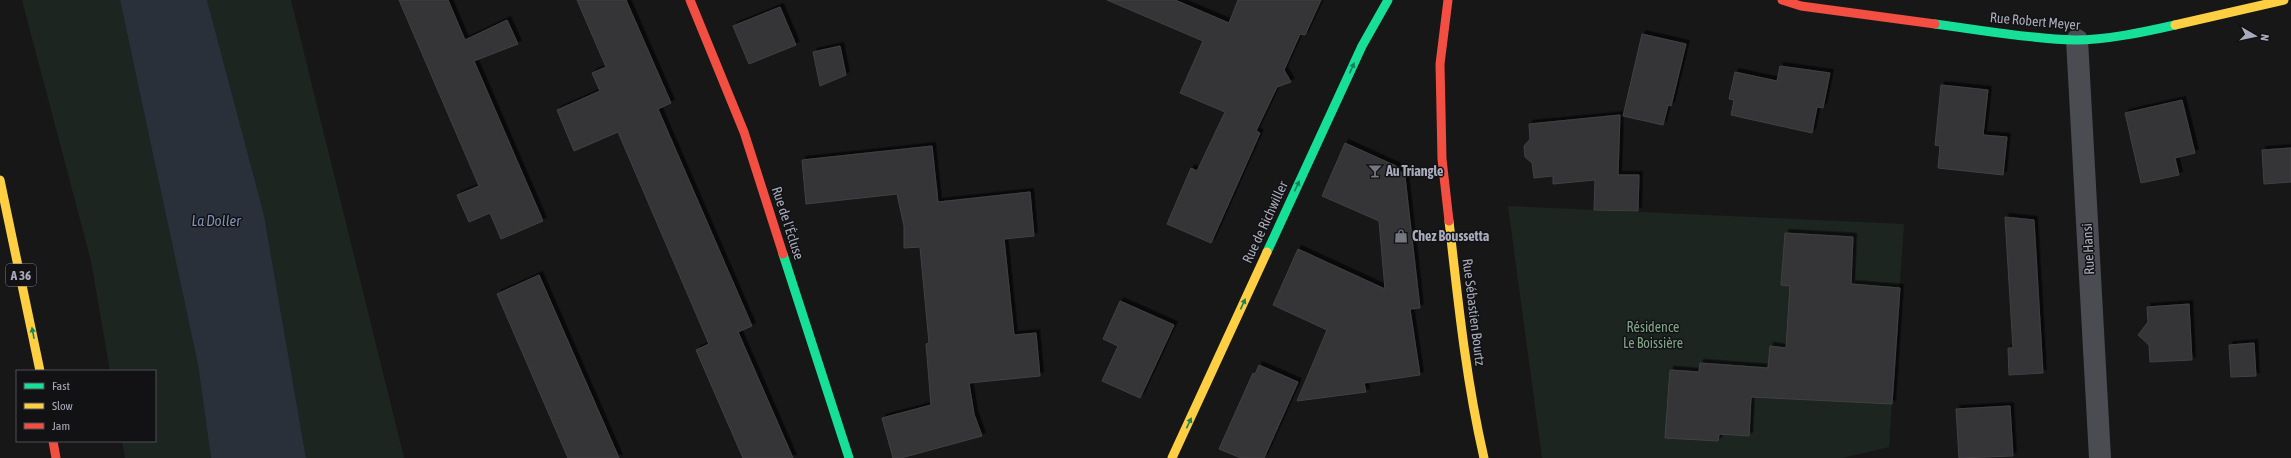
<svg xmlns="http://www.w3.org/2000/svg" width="2291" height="458" viewBox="0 0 2291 458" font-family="'Asap Condensed',sans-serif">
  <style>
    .green { fill: #1d2520 }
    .water { fill: #2a303a }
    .building { fill: #353537; stroke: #404144; filter: url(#shadow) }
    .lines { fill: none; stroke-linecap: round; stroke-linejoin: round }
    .street { stroke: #4b4c51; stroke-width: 22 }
    .fast { stroke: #16e098; stroke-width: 9 }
    .slow { stroke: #ffcf43; stroke-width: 9 }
    .jam { stroke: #f24e42; stroke-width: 9 }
    .oneway { fill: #14835d }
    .labels { text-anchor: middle; stroke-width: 3; stroke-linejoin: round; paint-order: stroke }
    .shield { fill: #121114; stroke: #7b7d88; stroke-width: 1 }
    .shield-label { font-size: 13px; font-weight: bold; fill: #a8abb9 }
    .street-label { font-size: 14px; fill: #a8abb9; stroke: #121114 }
    .poi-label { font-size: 14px; font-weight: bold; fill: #a8abb9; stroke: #121114; text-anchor: start }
    .park-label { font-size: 14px; fill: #7fa488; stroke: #121114 }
    .water-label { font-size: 15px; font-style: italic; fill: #7f93b4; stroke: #121114 }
  </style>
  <defs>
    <filter id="shadow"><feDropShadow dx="3.5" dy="-3.5" stdDeviation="0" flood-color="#0009"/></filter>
  </defs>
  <rect width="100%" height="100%" fill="#171718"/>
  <g class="green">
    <path d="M 22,0 L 120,0 L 198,365 L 211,458 L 125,458 L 122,441 L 155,441 L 155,371 L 110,371 L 91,261 Z"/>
    <path d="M 207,0 L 291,0 L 404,458 L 306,458 L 264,215 Z"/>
    <path d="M 1508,206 L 1904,224 L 1889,447 L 1842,458 L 1542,458 Z"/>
  </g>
  <path class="water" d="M 120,0 L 207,0 L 264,215 L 306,458 L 211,458 L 198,365 Z"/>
  <g class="building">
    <path d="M 399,0 L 448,0 L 465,40 L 507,20 L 518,44 L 474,61 L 543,221 L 501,239 L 490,213 L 469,222 L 457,195 L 479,186 Z"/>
    <path d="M 577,0 L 626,0 L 671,103 L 658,109 L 752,326 L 738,332 L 793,458 L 743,458 L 696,350 L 709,344 L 618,132 L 574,151 L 557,110 L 600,91 L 592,73 L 606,67 Z"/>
    <path d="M 1107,0 L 1175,0 L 1229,23 L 1238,0 L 1321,0 L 1305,35 L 1300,34 L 1284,70 L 1291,82 L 1277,87 L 1256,131 L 1260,133 L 1211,243 L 1167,224 L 1191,168 L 1197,171 L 1225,112 L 1180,93 L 1203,41 Z"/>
    <path d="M 780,7 L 796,45 L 749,64 L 733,26 Z"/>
    <path d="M 1642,34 L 1686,44 L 1671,106 L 1668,105 L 1663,125 L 1623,116 Z"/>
    <path d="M 840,46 L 846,75 L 820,86 L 813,52 Z"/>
    <path d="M 1780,66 L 1830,73 L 1823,108 L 1817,107 L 1812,133 L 1731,115 L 1734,100 L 1729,99 L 1735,72 L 1777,81 Z"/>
    <path d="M 1941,85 L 1988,90 L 1983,135 L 2007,137 L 2003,175 L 1938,168 L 1940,146 L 1935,145 Z"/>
    <path d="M 2182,100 L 2195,153 L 2175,158 L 2179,175 L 2141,183 L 2125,113 Z"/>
    <path d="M 1620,115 L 1618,175 L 1639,175 L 1638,211 L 1594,210 L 1595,180 L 1553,184 L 1553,176 L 1534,178 L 1532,163 L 1525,157 L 1524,146 L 1530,139 L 1529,124 Z"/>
    <path d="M 1345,143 L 1396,166 L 1405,177 L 1420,308 L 1410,309 L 1420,375 L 1364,383 L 1366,392 L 1297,401 L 1327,330 L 1273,305 L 1298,249 L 1385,289 L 1379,221 L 1322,196 Z"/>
    <path d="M 932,146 L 938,202 L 1030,192 L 1034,236 L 1004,239 L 1014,335 L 1036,333 L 1040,376 L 969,383 L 974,414 L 982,436 L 901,458 L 893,458 L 882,418 L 931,405 L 926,344 L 929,343 L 920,247 L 904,248 L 904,226 L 897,194 L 806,204 L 802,160 Z"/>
    <path d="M 2291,148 L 2291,182 L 2264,184 L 2262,150 Z"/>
    <path d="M 2005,217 L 2034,220 L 2043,373 L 2009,375 L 2008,348 L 2013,348 Z"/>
    <path d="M 1785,233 L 1853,237 L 1851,284 L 1900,288 L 1892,404 L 1751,397 L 1749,436 L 1719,434 L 1718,441 L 1665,438 L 1670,370 L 1699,372 L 1700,363 L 1768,368 L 1770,346 L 1786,348 L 1790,286 L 1781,285 Z"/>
    <path d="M 539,275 L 619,458 L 568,458 L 497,294 Z"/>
    <path d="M 1120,301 L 1174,325 L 1140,398 L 1102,381 L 1118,346 L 1103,339 Z"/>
    <path d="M 2189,304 L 2192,360 L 2150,362 L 2149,345 L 2138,335 L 2148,322 L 2147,307 Z"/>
    <path d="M 2254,343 L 2256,376 L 2231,377 L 2229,345 Z"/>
    <path d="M 1259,365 L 1298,382 L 1264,458 L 1241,458 L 1219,449 L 1253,373 L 1255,374 Z"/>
    <path d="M 2010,406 L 2013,456 L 1959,458 L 1956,409 Z"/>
  </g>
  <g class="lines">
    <path class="street" d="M 2077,40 L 2100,458"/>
    <g class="fast">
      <path d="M 1935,24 C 1982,30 2029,39 2075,40 C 2107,40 2144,32 2175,25"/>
      <path d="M 1267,252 L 1362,46 L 1388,0"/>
      <path d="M 783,254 L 849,458"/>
    </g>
    <g class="slow">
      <path d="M 2175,25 L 2284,0"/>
      <path d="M 0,180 L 40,371"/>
      <path d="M 1449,221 C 1458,301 1466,380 1484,458"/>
      <path d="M 1172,458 L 1267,252"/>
    </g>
    <g class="jam">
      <path d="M 690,0 L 744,132 L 783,254"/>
      <path d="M 1448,0 L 1440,64 L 1442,159 L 1449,221"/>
      <path d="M 1782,0 L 1801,6 L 1935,24"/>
      <path d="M 53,441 L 56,458"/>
    </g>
  </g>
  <defs><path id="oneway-solid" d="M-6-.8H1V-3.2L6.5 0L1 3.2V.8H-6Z"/></defs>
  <g class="oneway">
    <use href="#oneway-solid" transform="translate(1352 68) rotate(-65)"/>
    <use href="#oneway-solid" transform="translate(1297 186) rotate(-65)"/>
    <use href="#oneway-solid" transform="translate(1243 304) rotate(-65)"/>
    <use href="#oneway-solid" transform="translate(33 333) rotate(-101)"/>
    <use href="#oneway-solid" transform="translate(1189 423) rotate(-65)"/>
  </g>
  <defs>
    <g id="bar-bare" transform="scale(1.08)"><path d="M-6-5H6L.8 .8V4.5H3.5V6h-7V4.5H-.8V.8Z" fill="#757781" stroke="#121114" stroke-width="2.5" paint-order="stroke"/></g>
    <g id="shop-bare" transform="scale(1.08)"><path d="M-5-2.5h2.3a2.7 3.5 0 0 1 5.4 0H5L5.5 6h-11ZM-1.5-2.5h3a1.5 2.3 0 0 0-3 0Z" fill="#757781" stroke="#121114" stroke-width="2.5" paint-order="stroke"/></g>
  </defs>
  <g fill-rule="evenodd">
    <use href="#bar-bare" x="1375" y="171"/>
    <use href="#shop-bare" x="1401" y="236"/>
  </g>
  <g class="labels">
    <rect class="shield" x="6" y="264" width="30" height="22" rx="3"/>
    <g class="shield-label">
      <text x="21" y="280">A 36</text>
    </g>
    <g class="street-label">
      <text transform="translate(2035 21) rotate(5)" y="5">Rue Robert Meyer</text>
      <text transform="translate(1265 222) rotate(-65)" y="5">Rue de Richwiller</text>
      <text transform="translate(788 223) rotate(72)" y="5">Rue de l'Écluse</text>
      <text transform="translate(2088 249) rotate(-93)" y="5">Rue Hansi</text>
      <text transform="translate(1474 312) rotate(83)" y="5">Rue Sébastien Bourtz</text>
    </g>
    <g class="poi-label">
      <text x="1386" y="176">Au Triangle</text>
      <text x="1412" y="241">Chez Boussetta</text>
    </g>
    <g class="park-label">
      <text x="1653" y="332">Résidence<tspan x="1653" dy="16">Le Boissière</tspan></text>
    </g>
    <g class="water-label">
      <text x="216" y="226">La Doller</text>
    </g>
  </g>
  <rect x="16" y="370" width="140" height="72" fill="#121114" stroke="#4e4f56"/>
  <rect x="24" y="383" width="20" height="6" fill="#16e098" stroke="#4e4f56"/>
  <text x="52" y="390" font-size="12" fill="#a8abb9">Fast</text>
  <rect x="24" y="403" width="20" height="6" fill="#ffcf43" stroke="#4e4f56"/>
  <text x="52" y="410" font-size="12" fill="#a8abb9">Slow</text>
  <rect x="24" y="423" width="20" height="6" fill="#f24e42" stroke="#4e4f56"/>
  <text x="52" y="430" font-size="12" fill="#a8abb9">Jam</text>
  <g transform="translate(2255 36) rotate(99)" stroke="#121114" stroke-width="3" paint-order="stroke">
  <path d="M0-3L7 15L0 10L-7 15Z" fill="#a8abb9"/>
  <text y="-6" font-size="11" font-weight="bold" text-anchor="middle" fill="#a8abb9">N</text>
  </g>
</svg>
